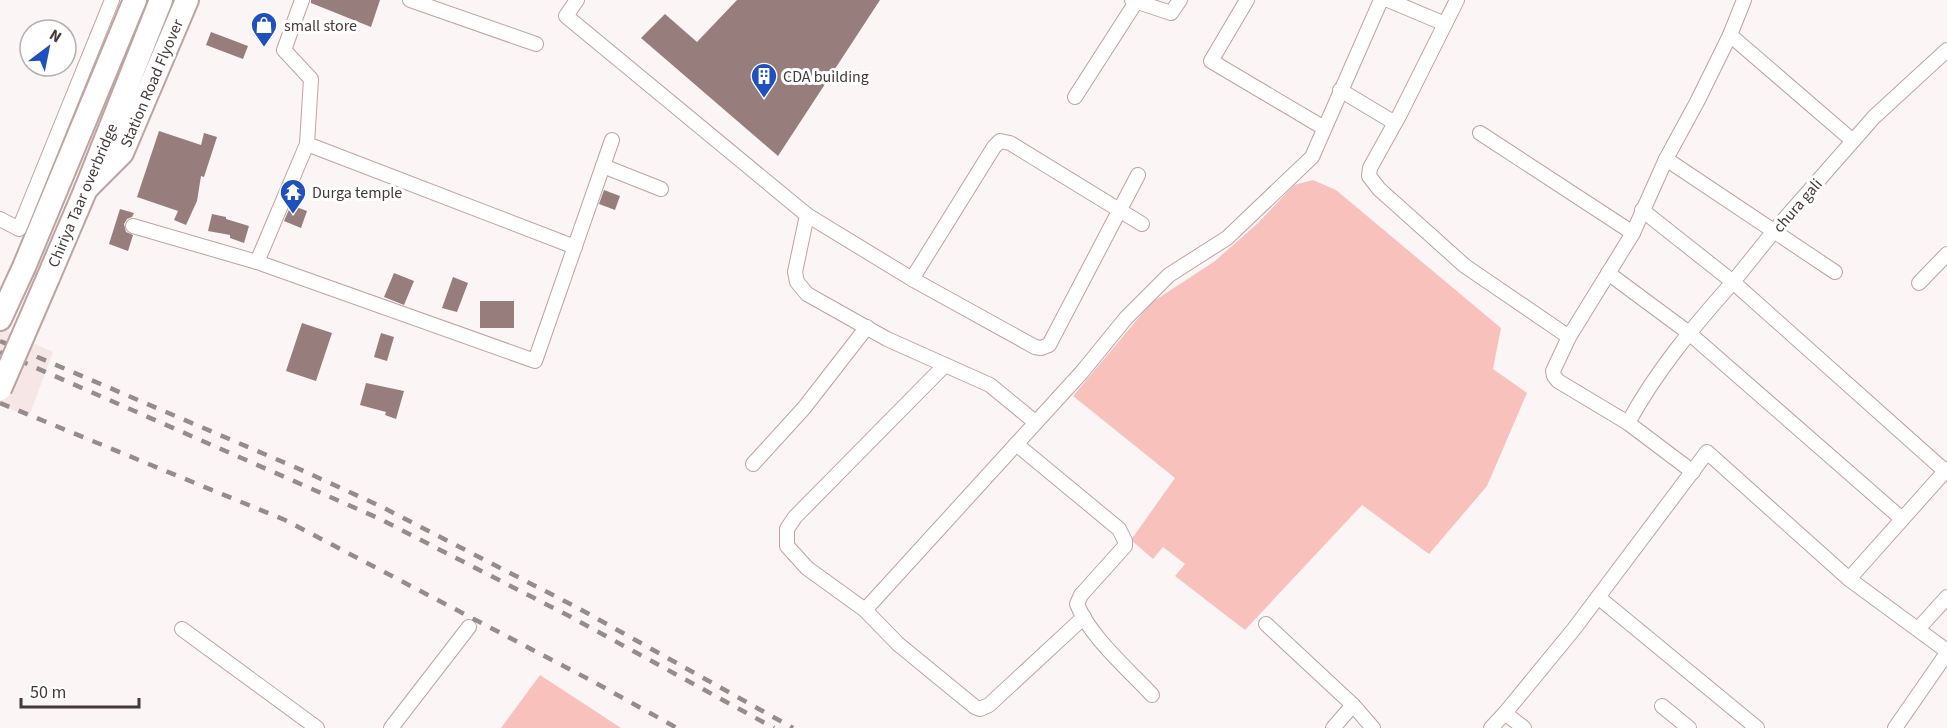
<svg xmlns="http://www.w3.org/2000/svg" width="1947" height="728" viewBox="0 0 1947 728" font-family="'Source Sans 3',sans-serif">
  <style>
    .built { fill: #f6e7e6 }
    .green { fill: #f9c1bc }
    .building { fill: #977d7b }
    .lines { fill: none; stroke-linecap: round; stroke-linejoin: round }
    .minor-casing { stroke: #bea3a1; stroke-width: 16 }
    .primary-casing { stroke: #bea3a1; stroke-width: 26 }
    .trunk-casing { stroke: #bea3a1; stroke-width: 26 }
    .minor { stroke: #fff; stroke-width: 14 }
    .primary { stroke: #fff; stroke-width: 22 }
    .trunk { stroke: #fff; stroke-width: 22 }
    .rail { stroke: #958c8b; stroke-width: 4.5; stroke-dasharray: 10 10; stroke-linecap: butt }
    .primary-bridge-casing { stroke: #bea3a1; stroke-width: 26; stroke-linecap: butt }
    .primary-bridge { stroke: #fff; stroke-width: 22 }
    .labels { text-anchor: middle; stroke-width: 6; stroke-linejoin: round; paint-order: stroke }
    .poi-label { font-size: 16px; fill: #443938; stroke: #fff; text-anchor: start }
    .street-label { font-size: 16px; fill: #443938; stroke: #fff }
  </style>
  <rect width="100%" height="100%" fill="#fbf5f5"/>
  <path class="built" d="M 0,328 L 53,352 L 29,416 L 0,405 Z"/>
  <g class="green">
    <path d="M 1313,180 L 1336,190 L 1501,328 L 1493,369 L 1527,393 L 1487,486 L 1429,554 L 1362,505 L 1245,630 L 1175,576 L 1185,564 L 1163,547 L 1153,559 L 1131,540 L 1175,478 L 1073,396 L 1151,303 L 1215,261 L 1258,223 L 1294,185 Z"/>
    <path d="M 540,675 L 621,728 L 501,728 Z"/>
  </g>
  <g class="building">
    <path d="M 311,0 L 380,0 L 371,27 L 311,3 Z"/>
    <path d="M 737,0 L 880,0 L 778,156 L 641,38 L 665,14 L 697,42 Z"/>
    <path d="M 211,32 L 248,46 L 243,59 L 206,45 Z"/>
    <path d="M 159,131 L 201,145 L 204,133 L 217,137 L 204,177 L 201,176 L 197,201 L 186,225 L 174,220 L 178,211 L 137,197 Z"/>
    <path d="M 604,190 L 620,196 L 615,210 L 599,204 Z"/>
    <path d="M 291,205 L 307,211 L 301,228 L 284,221 Z"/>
    <path d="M 120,209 L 134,213 L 132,217 L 127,219 L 124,224 L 126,232 L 133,235 L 128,251 L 109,244 Z"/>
    <path d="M 212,214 L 226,217 L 226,219 L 249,226 L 244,243 L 230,238 L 230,235 L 208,231 Z"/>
    <path d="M 394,273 L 414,281 L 404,305 L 384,297 Z"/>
    <path d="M 453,277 L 468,283 L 457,312 L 442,308 Z"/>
    <rect x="480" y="301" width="34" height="27"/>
    <path d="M 302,323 L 332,333 L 316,381 L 286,371 Z"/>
    <path d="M 381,333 L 394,337 L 387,361 L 374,357 Z"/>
    <path d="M 366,383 L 404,391 L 396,419 L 385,415 L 386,412 L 360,405 Z"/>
  </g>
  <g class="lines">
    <g class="minor-casing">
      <g id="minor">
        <path d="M 302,0 L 284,50 L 311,79 L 307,144"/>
        <path d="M 410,0 L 536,44"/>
        <path d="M 577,0 L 566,16 L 807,215 L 795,272 L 797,282 L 807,294 L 887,339 L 990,385 L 1035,422"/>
        <path d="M 1132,0 L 1171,13 L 1180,0"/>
        <path d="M 1247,0 L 1211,61 L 1324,128"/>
        <path d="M 1388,0 L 1445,24"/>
        <path d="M 1457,0 L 1400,114 L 1370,168 L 1369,176 L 1379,189 L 1465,266 L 1569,337"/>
        <path d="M 1730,35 L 1853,141"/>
        <path d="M 1340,90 L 1395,123"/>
        <path d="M 1075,97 L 1136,2"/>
        <path d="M 1480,133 L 1633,233"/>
        <path d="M 1666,159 L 1835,272"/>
        <path d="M 603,166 L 661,189"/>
        <path d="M 1642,210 L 1733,282 L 1774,231 L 1874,117 L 1947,50"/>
        <path d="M 807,215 L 912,279 L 1035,347 L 1041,348 L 1049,345 L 1138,175"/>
        <path d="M 0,219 L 19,229 L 112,0"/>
        <path d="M 133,226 L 257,262 L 535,361 L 612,140"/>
        <path d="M 257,262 L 307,144 L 575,247"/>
        <path d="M 1608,273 L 1689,333 L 1902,519"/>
        <path d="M 912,279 L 994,147 L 1000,141 L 1010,143 L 1142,224"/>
        <path d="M 1919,283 L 1947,254"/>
        <path d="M 945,365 L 795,517 L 787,529 L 787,546 L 807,568 L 865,610 L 898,644 L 975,707 L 980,709 L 989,705 L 1084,617"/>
        <path d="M 1628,423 C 1656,371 1694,326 1733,282 L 1945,471"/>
        <path d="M 1016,444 L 1119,529 L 1125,541 L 1125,546 L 1081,595 L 1077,604 C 1090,637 1128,669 1152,695"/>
        <path d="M 753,464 L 804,408 L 867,327"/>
        <path d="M 1693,472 L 1628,423 L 1558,381 L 1554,376 L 1553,371 L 1569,337 L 1633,233 L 1666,159 L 1697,102 L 1730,35 L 1744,0"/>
        <path d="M 1849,579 L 1947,469"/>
        <path d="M 1598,597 L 1757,728"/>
        <path d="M 865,610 L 1082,372 L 1126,318 L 1169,275 L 1227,238 L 1312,157 L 1381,0"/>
        <path d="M 1266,624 L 1353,705 L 1373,728"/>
        <path d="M 182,629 L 317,728"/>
        <path d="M 1918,629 L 1947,597"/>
        <path d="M 1662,706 L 1689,728"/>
        <path d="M 1505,713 L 1524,728"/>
        <path d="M 391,728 L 469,627"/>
        <path d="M 1333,728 L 1353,705"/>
        <path d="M 1491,728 L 1505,713 L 1574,629 L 1707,452 L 1849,579 L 1947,651"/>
        <path d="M 1895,728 L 1947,653"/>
      </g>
    </g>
    <g class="primary-casing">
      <g id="primary">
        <path d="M 48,278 L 86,189 L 161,0"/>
        <path d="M 0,319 L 24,267 L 135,0"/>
      </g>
    </g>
    <g class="trunk-casing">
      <path id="trunk" d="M 86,189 L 122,153 L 187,0"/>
    </g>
    <use href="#minor" class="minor"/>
    <use href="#primary" class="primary"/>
    <use href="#trunk" class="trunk"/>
    <g class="rail">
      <path d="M 0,341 L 297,468 L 380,506 L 578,608 L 793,728"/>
      <path d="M 0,352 L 378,518 L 571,617 L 774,728"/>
      <path d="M 0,403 L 285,520 L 594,682 L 677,728"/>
    </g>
    <g class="primary-bridge-casing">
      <path id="primary-bridge" d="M 0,389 L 48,278"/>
    </g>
    <use href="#primary-bridge" class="primary-bridge"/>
  </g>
  <defs>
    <g id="shop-pin" transform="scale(1.35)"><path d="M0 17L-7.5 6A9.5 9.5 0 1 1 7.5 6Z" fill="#2050be" stroke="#fff"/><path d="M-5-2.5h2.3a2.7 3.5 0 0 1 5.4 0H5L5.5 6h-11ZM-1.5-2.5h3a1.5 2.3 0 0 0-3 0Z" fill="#fff"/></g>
    <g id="building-pin" transform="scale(1.35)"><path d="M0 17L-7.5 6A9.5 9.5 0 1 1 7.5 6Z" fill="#2050be" stroke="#fff"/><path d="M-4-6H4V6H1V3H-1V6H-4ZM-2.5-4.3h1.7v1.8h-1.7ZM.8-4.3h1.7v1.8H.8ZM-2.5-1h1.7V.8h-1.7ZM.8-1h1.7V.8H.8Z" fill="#fff"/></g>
    <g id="temple-pin" transform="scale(1.35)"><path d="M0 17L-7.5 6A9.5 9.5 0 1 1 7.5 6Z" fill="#2050be" stroke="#fff"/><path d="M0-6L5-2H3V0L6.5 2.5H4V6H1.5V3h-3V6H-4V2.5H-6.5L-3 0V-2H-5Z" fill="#fff"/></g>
  </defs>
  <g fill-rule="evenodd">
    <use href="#shop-pin" x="264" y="25"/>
    <use href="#building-pin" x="764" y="76"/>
    <use href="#temple-pin" x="293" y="192"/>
  </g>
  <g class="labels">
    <g class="poi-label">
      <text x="284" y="31">small store</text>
      <text x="783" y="82">CDA building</text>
      <text x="312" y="198">Durga temple</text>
    </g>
    <g class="street-label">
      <text transform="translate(151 83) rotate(-67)" y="6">Station Road Flyover</text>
      <text transform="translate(82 195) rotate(-67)" y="6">Chiriya Taar overbridge</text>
      <text transform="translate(1797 205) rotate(-49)" y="6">chura gali</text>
    </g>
  </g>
  <g transform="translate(48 48) rotate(32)"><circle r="28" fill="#ffffff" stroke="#b4b0af" stroke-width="1.5"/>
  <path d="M0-4.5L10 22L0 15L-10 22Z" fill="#2050be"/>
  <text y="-9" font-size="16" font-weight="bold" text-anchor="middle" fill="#443938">N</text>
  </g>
  <path d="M21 698v9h118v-9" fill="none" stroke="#443938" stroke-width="3"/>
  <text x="30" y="698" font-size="18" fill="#443938" stroke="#ffffff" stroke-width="4.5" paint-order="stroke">50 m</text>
</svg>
